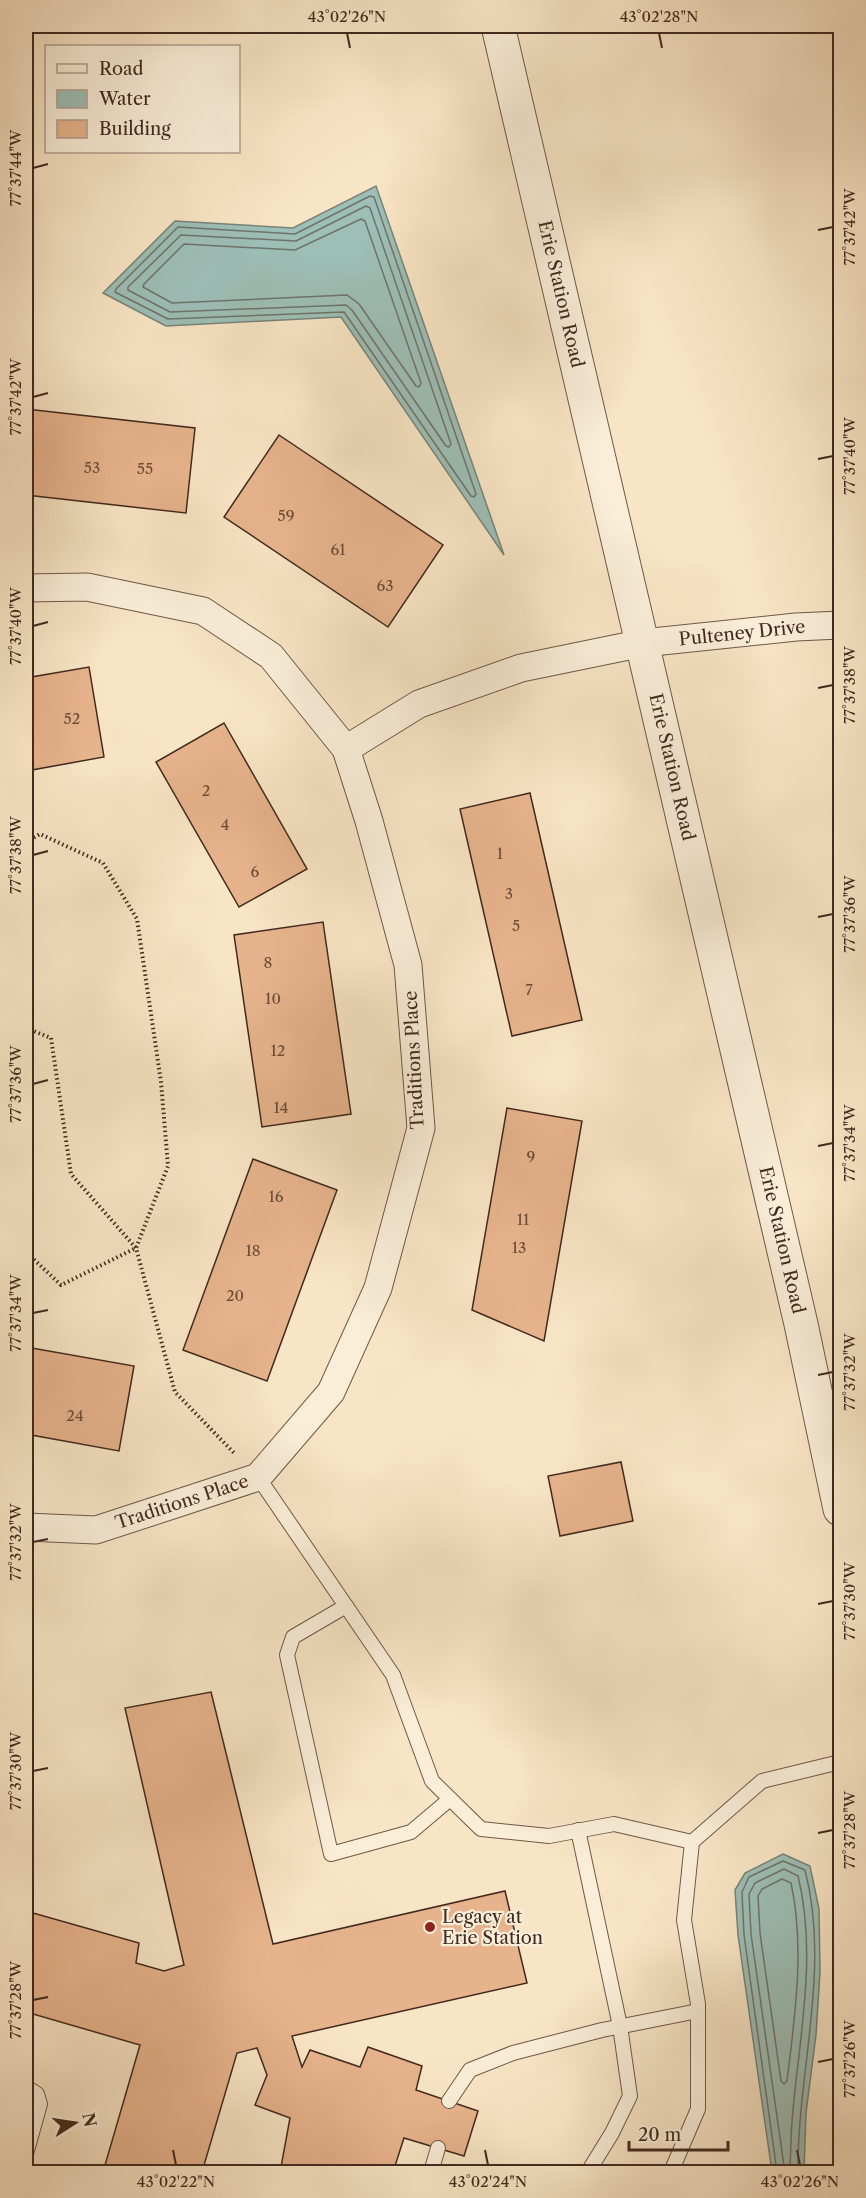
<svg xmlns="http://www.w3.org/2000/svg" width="866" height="2198" viewBox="0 0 866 2198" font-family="'Libre Caslon Text',serif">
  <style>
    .water { fill: #9dbfb7; stroke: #78837a; stroke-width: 1.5 }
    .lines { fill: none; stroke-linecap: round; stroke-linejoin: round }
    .shore { stroke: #6f746b; stroke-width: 1.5 }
    .building { fill: #e7b38c; stroke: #41291f; stroke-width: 1.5 }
    .service-casing { stroke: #6f5848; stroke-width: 16 }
    .minor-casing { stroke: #6f5848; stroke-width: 29 }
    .tertiary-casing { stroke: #6f5848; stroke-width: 35 }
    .path { stroke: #41291f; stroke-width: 4; stroke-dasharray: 1.5 3; stroke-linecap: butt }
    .service { stroke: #faeed9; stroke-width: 14 }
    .minor { stroke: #faeed9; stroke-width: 27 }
    .tertiary { stroke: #faeed9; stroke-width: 33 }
    .ticks { fill: none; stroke: #41291f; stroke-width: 2 }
    .poi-dot { fill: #8f2418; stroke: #faeed9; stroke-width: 2 }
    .labels { text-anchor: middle; stroke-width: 4.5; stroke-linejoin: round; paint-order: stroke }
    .number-label { font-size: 15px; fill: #6a4c3a }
    .street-label { font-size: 18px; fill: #41291f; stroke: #faeed9 }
    .poi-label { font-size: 18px; fill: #41291f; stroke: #faeed9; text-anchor: start }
    .neatline { fill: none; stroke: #41291f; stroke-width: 2 }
    .ticks-label { font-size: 15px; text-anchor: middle; fill: #41291f }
  </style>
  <rect width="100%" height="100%" fill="#f8e5c5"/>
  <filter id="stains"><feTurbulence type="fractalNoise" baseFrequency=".00333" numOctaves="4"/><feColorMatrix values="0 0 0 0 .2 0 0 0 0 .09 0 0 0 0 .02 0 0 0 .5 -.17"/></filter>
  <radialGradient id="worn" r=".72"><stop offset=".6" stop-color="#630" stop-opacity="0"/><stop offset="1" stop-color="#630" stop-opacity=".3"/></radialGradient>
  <g class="water">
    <path d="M 376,186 L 504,555 L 341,317 L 166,326 L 103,293 L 175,221 L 293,228 Z"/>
    <path d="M 783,1854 L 810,1866 L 819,1909 L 820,1972 L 816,2035 L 806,2113 L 804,2172 L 772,2172 L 738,1935 L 735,1890 L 745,1873 Z"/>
  </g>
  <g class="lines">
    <g class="shore">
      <path d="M 370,196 L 374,197 L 476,494 L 474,497 L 471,496 L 344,312 L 168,319 L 115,292 L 116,289 L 178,227 L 295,234 Z"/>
      <path d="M 366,206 L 370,208 L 451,444 L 449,447 L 446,446 L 352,310 L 346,305 L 170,312 L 128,290 L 128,287 L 181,235 L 296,241 Z"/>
      <path d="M 361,219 L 365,221 L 421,383 L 419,387 L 416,386 L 359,304 L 347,295 L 172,303 L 143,287 L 144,284 L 184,244 L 295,250 Z"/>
      <path d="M 784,1869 L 798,1876 C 817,1953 800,2033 793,2110 C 791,2129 791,2147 790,2166 L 787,2168 L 784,2166 L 751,1934 L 749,1894 L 755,1883 Z"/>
      <path d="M 782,1879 L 791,1883 C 805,1947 795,2016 787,2081 L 784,2084 L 781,2081 L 760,1933 L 758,1896 L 762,1889 Z"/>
      <path d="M 777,2172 L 744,1935 L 742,1892 L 749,1877 L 783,1861 L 805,1870 C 831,1970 797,2072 798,2172"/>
    </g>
  </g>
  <g class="building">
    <path d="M 26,409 L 195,428 L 186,513 L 26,495 Z"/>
    <path d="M 279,435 L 443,545 L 388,627 L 224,517 Z"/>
    <path d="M 89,667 L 104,757 L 26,771 L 26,678 Z"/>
    <path d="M 224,723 L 307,869 L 239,907 L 156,762 Z"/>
    <path d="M 530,793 L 582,1020 L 512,1036 L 460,809 Z"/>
    <path d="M 323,922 L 351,1114 L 262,1127 L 234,935 Z"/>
    <path d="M 507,1108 L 582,1121 L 544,1341 L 472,1310 Z"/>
    <path d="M 253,1159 L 337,1190 L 267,1381 L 183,1350 Z"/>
    <path d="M 26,1347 L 134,1366 L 119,1451 L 26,1434 Z"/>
    <path d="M 621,1462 L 633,1521 L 560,1536 L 548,1476 Z"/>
    <path d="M 211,1692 L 273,1944 L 505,1891 L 527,1983 L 292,2036 L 302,2067 L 310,2050 L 360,2067 L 368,2047 L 422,2066 L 416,2090 L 478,2111 L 464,2156 L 404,2138 L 393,2172 L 294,2172 L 281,2167 L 290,2118 L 255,2105 L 267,2075 L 257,2048 L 237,2053 L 202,2172 L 103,2172 L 140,2045 L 26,2012 L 26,1911 L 139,1943 L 136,1963 L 164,1971 L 184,1965 L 125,1708 Z"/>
  </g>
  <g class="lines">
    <g class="service-casing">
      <g id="service">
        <path d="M 258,1477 L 393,1675 L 432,1781 L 481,1829 L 549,1836 L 614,1824 L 692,1842"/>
        <path d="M 346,1606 L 293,1637 L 287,1655 L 331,1854 L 411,1832 L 450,1799"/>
        <path d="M 578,1830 L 620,2026 L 630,2096 L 612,2133 L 588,2172"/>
        <path d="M 26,2087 L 37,2094 L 40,2104 L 26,2154"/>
        <path d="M 449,2101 L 470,2070 L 513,2053 L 602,2030 L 698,2011"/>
        <path d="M 431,2172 L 438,2148"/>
        <path d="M 671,2172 L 698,2109 L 698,2004 L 684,1920 L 692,1842 L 762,1781 L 840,1762"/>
      </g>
    </g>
    <g class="minor-casing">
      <g id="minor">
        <path d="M 26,588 L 87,587 L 203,611 L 271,656 L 346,749 L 369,821 L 408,965 L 421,1128 L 378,1288 L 331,1392 L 258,1477 L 96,1530 L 26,1527"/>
        <path d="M 346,749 L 419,704 L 521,668 L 643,643 L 796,627 L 840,625"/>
      </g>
    </g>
    <g class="tertiary-casing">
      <path id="tertiary" d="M 498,26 L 801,1324 L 840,1509"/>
    </g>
    <g class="path">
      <path d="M 26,842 L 40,834 L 103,863 L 137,919 L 161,1082 L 168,1166 L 136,1248 L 61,1285 L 26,1252"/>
      <path d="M 26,1028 L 51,1038 L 71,1174 L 136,1248 L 175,1392 L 234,1453"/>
    </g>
    <use href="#service" class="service"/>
    <use href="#minor" class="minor"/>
    <use href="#tertiary" class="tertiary"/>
  </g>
  <path class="ticks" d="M 347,33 L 350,48M 659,33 L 662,48M 33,168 L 48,164M 818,230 L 833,227M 33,397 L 48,393M 818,459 L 833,456M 33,626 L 48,622M 818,688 L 833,685M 33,855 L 48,851M 818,917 L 833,914M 33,1084 L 48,1080M 818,1146 L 833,1143M 33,1313 L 48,1310M 818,1375 L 833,1372M 33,1542 L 48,1539M 818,1604 L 833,1601M 33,1771 L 48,1768M 818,1833 L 833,1830M 33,2000 L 48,1997M 818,2062 L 833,2059M 173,2150 L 176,2165M 485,2150 L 488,2165M 797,2150 L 800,2165"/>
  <circle class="poi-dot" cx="430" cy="1927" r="6"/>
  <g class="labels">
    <g class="number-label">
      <text x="92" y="473">53</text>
      <text x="145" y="474">55</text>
      <text x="286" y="521">59</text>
      <text x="338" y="555">61</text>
      <text x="385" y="591">63</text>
      <text x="72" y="724">52</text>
      <text x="206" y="796">2</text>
      <text x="225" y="830">4</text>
      <text x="500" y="859">1</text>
      <text x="255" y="877">6</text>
      <text x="509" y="899">3</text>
      <text x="516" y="931">5</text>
      <text x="268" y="968">8</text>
      <text x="529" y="995">7</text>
      <text x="273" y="1004">10</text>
      <text x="278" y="1056">12</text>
      <text x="281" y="1113">14</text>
      <text x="531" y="1162">9</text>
      <text x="276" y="1202">16</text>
      <text x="523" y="1225">11</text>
      <text x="519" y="1253">13</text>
      <text x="253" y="1256">18</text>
      <text x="235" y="1301">20</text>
      <text x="75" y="1421">24</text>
    </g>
    <g class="street-label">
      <text transform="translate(561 294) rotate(77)" y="6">Erie Station Road</text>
      <text transform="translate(742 633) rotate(-6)" y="6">Pulteney Drive</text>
      <text transform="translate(672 767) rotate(77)" y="6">Erie Station Road</text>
      <text transform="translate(414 1060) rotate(-93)" y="6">Traditions Place</text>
      <text transform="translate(782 1240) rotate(77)" y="6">Erie Station Road</text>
      <text transform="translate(182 1502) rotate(-18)" y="6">Traditions Place</text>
    </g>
    <g class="poi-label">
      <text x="442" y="1923">Legacy at<tspan x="442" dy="21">Erie Station</tspan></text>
    </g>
  </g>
  <rect width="866" height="2198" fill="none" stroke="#f8e5c5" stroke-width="66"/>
  <rect x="45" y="45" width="195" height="108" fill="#faeed9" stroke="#b09f8f" stroke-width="1.5"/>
  <rect x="57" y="64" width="30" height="9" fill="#faeed9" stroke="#b09f8f" stroke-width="1.5"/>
  <text x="99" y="75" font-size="18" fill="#41291f">Road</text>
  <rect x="57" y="90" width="30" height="18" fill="#9dbfb7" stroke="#b09f8f" stroke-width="1.5"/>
  <text x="99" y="105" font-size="18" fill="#41291f">Water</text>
  <rect x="57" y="120" width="30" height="18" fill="#e7b38c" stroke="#b09f8f" stroke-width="1.5"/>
  <text x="99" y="135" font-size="18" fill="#41291f">Building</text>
  <g transform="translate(75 2123) rotate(78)" stroke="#faeed9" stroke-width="4.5" paint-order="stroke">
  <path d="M0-4.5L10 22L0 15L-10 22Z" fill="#41291f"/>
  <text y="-9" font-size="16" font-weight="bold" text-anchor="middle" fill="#41291f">N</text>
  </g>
  <path d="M629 2141v9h99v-9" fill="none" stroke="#41291f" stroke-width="3"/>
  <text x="638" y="2141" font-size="18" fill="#41291f" stroke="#faeed9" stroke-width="4.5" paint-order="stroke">20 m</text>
  <rect x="33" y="33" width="800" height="2132" class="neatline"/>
  <g class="ticks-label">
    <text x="347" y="22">43°02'26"N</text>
    <text x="659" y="22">43°02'28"N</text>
    <text transform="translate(16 168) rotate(-90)" y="5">77°37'44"W</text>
    <text transform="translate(850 227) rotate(-90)" y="5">77°37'42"W</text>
    <text transform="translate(16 397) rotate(-90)" y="5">77°37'42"W</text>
    <text transform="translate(850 456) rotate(-90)" y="5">77°37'40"W</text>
    <text transform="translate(16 626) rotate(-90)" y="5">77°37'40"W</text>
    <text transform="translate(850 685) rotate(-90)" y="5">77°37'38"W</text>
    <text transform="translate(16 855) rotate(-90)" y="5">77°37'38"W</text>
    <text transform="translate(850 914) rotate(-90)" y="5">77°37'36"W</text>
    <text transform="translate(16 1084) rotate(-90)" y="5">77°37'36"W</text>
    <text transform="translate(850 1143) rotate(-90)" y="5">77°37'34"W</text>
    <text transform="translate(16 1313) rotate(-90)" y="5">77°37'34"W</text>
    <text transform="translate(850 1372) rotate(-90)" y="5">77°37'32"W</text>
    <text transform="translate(16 1542) rotate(-90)" y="5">77°37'32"W</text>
    <text transform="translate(850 1601) rotate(-90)" y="5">77°37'30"W</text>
    <text transform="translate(16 1771) rotate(-90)" y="5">77°37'30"W</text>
    <text transform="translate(850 1830) rotate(-90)" y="5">77°37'28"W</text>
    <text transform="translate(16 2000) rotate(-90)" y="5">77°37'28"W</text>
    <text transform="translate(850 2059) rotate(-90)" y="5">77°37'26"W</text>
    <text x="176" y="2187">43°02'22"N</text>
    <text x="488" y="2187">43°02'24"N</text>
    <text x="800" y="2187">43°02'26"N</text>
  </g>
  <rect width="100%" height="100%" filter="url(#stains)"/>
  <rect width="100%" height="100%" fill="url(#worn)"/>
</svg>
